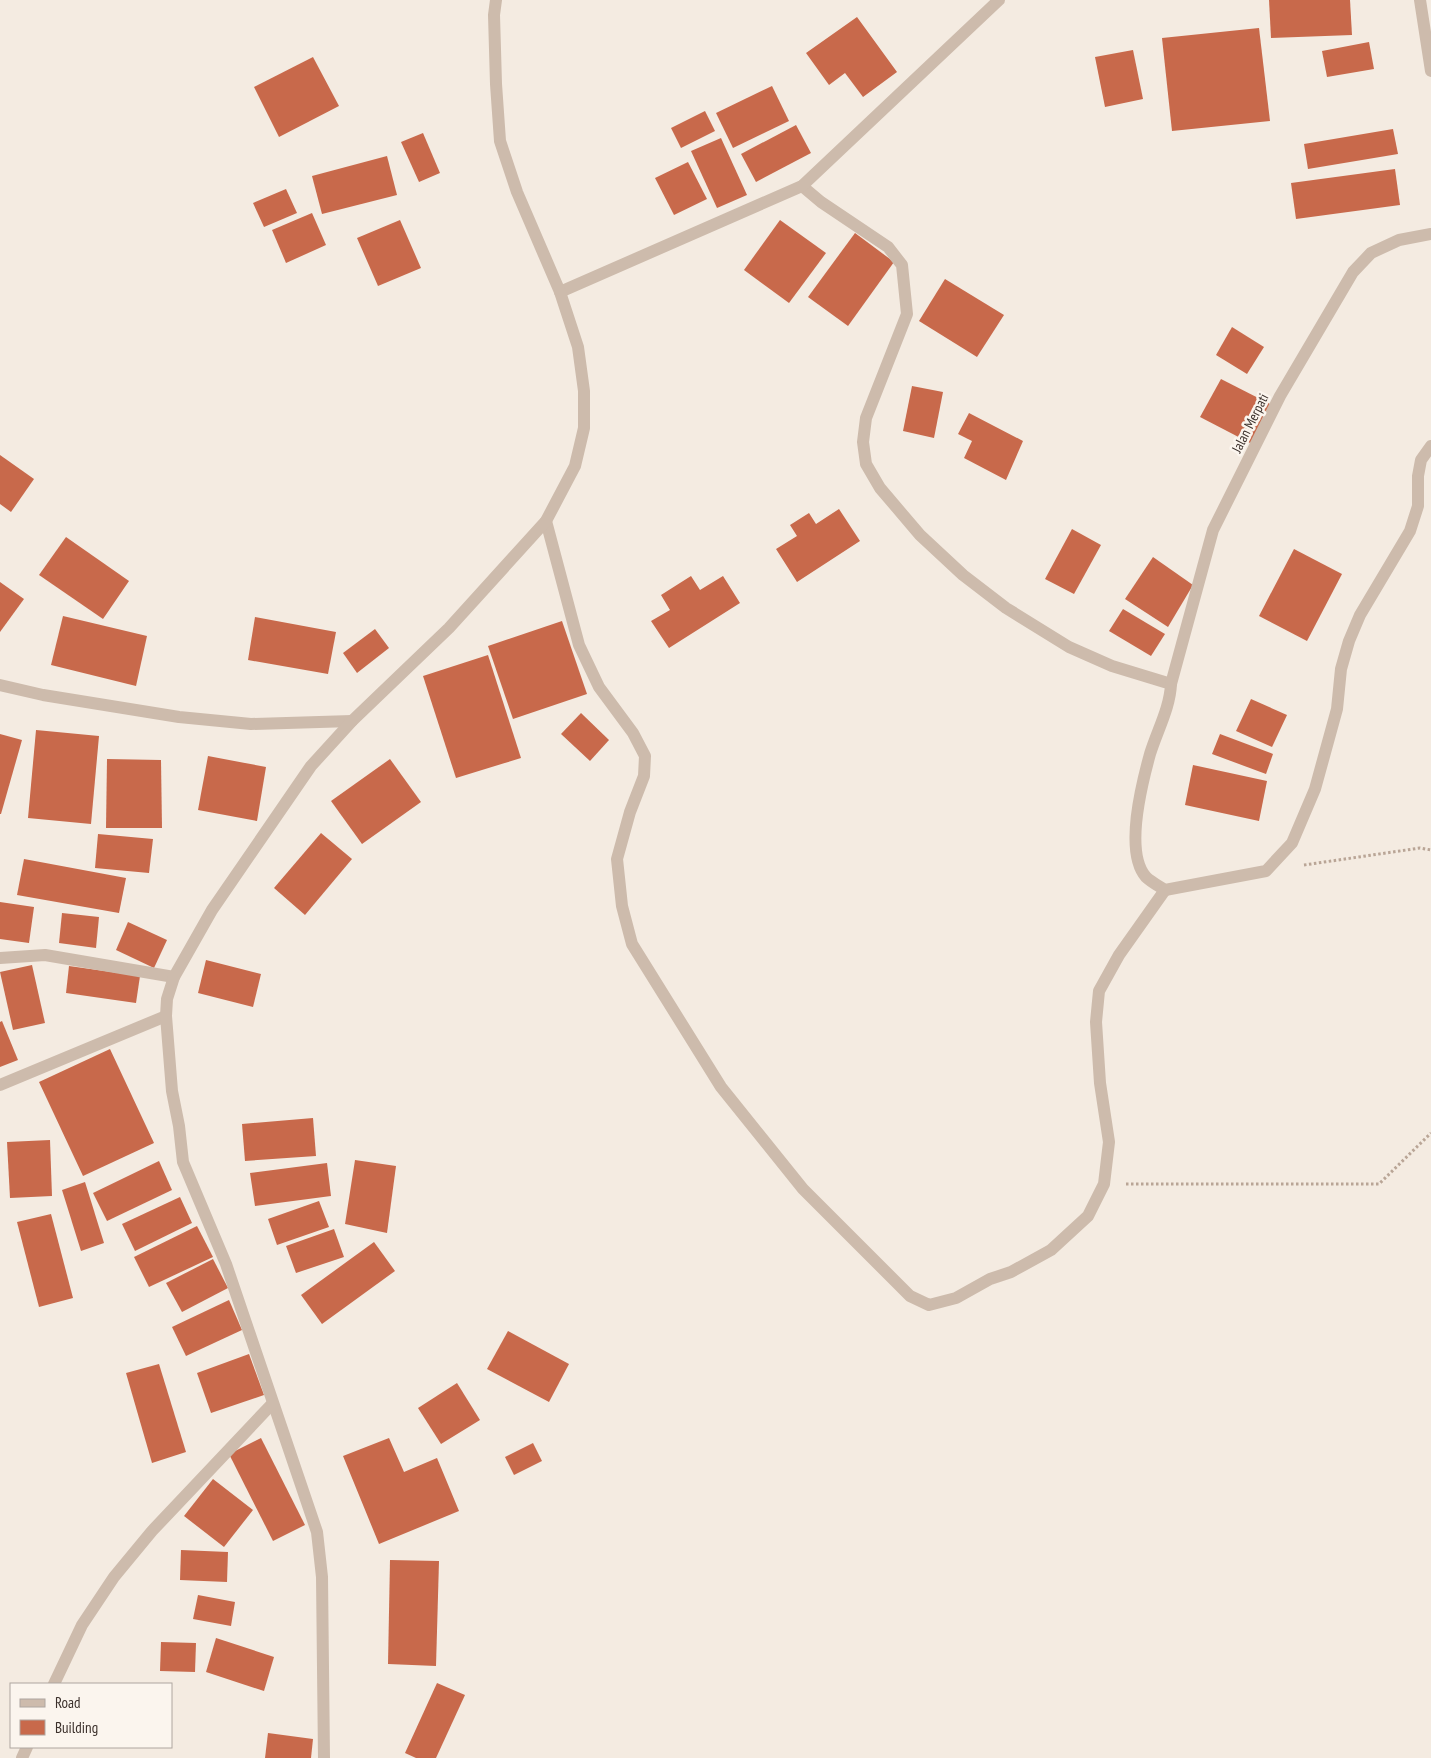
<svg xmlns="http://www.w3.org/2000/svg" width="1431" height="1758" viewBox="0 0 1431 1758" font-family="'PT Sans Narrow',sans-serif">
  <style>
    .building { fill: #c8694b }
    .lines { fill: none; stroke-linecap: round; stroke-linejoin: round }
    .path { stroke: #b9a596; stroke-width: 3; stroke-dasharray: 2.5 2.5; stroke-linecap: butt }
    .minor { stroke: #cdbbac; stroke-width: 12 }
    .labels { text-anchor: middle; stroke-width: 5; stroke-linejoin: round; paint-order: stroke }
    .street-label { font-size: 14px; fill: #3b302b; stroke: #fbf5ee }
  </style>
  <rect width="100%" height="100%" fill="#f4ebe1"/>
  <g class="building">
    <path d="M 1269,0 L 1350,0 L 1352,35 L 1271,38 Z"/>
    <path d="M 857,17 L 897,72 L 863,97 L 845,73 L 829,85 L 806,53 Z"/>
    <path d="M 1259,28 L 1270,121 L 1172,131 L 1162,38 Z"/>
    <path d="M 1369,42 L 1374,69 L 1327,77 L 1322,51 Z"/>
    <path d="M 1133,50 L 1143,99 L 1105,107 L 1095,57 Z"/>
    <path d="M 313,57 L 339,106 L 279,137 L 254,87 Z"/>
    <path d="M 772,86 L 789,121 L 733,148 L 716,113 Z"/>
    <path d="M 705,111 L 715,131 L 681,148 L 671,128 Z"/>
    <path d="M 796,125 L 811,153 L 756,182 L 741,154 Z"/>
    <path d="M 1393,129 L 1398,154 L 1308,169 L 1304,144 Z"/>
    <path d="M 423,133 L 440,173 L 419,182 L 401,142 Z"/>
    <path d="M 721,138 L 747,195 L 717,208 L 691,151 Z"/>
    <path d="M 387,156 L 397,195 L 322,214 L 312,176 Z"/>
    <path d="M 688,162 L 707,199 L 674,215 L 655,178 Z"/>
    <path d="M 1395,169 L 1400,205 L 1296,219 L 1291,183 Z"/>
    <path d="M 286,189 L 297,213 L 264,227 L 253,203 Z"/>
    <path d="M 312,213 L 326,245 L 286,263 L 272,230 Z"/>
    <path d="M 400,220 L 421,268 L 378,286 L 357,238 Z"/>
    <path d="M 780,220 L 826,253 L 789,303 L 744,270 Z"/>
    <path d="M 855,233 L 894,262 L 848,326 L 808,297 Z"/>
    <path d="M 945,279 L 1004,315 L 977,357 L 919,321 Z"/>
    <path d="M 1232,327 L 1264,347 L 1247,374 L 1216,355 Z"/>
    <path d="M 1221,379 L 1272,405 L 1252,444 L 1200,417 Z"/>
    <path d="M 912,386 L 943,392 L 934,438 L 903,431 Z"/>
    <path d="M 969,413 L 1023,441 L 1006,480 L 964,458 L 972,441 L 958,434 Z"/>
    <path d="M 0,455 L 34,479 L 11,512 L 0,504 Z"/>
    <path d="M 839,509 L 860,541 L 797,582 L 776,549 L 797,536 L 790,525 L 809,513 L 816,524 Z"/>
    <path d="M 1072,529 L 1101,545 L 1074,594 L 1045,579 Z"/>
    <path d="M 66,537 L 129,581 L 103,619 L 39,575 Z"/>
    <path d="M 1294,549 L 1342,574 L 1307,641 L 1259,616 Z"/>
    <path d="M 1153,557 L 1193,585 L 1168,627 L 1125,599 Z"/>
    <path d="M 691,576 L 700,590 L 723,576 L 740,603 L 669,648 L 651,621 L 670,610 L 661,595 Z"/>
    <path d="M 0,582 L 24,599 L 0,632 Z"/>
    <path d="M 1123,609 L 1165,634 L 1151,656 L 1109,631 Z"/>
    <path d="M 63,616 L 147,636 L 136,686 L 51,665 Z"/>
    <path d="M 255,617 L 336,632 L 328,674 L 248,660 Z"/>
    <path d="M 562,621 L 587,694 L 513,719 L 488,646 Z"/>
    <path d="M 375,629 L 389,648 L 357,673 L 343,653 Z"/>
    <path d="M 488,655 L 521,758 L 456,778 L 423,676 Z"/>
    <path d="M 1251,699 L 1287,715 L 1272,747 L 1236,731 Z"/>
    <path d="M 581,713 L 609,740 L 590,761 L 561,734 Z"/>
    <path d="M 36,730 L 99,736 L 91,824 L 28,818 Z"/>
    <path d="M 0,734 L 22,740 L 1,814 L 0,814 Z"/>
    <path d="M 1220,734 L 1273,754 L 1266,774 L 1212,754 Z"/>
    <path d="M 208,756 L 266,767 L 257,821 L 198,810 Z"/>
    <path d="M 107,759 L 161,760 L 162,828 L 106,828 Z"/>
    <path d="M 390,759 L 421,802 L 362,844 L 331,801 Z"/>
    <path d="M 1193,765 L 1267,781 L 1259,821 L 1185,805 Z"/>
    <path d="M 321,833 L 352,859 L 305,915 L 274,888 Z"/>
    <path d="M 98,834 L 153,839 L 149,873 L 95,868 Z"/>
    <path d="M 24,859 L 126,878 L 119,913 L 17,895 Z"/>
    <path d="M 0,902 L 34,907 L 29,943 L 0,939 Z"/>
    <path d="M 62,913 L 99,917 L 96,948 L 59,943 Z"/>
    <path d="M 128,922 L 167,940 L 154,968 L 116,950 Z"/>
    <path d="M 206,960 L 261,974 L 253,1007 L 198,993 Z"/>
    <path d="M 32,965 L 45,1023 L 13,1030 L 0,972 Z"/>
    <path d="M 69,966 L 140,976 L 136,1003 L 66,993 Z"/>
    <path d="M 2,1021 L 18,1060 L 0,1067 L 0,1022 Z"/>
    <path d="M 110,1049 L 154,1143 L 83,1176 L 39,1082 Z"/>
    <path d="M 313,1118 L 316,1156 L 245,1161 L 242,1124 Z"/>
    <path d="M 50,1140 L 52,1196 L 10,1198 L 7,1142 Z"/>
    <path d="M 355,1160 L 396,1166 L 387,1233 L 345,1224 Z"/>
    <path d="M 159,1161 L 172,1190 L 107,1221 L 93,1193 Z"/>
    <path d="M 327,1163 L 331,1196 L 255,1206 L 250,1173 Z"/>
    <path d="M 85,1182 L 104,1243 L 81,1251 L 62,1190 Z"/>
    <path d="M 180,1197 L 192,1223 L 135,1251 L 122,1224 Z"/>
    <path d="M 319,1201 L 329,1227 L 277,1245 L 268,1219 Z"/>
    <path d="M 51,1214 L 73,1298 L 39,1307 L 17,1222 Z"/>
    <path d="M 197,1226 L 213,1257 L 149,1287 L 134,1257 Z"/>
    <path d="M 334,1229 L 344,1257 L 296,1273 L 286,1246 Z"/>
    <path d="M 374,1242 L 395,1271 L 322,1324 L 301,1295 Z"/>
    <path d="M 213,1259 L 228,1288 L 182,1312 L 166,1283 Z"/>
    <path d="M 229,1300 L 242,1330 L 186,1356 L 172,1327 Z"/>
    <path d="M 508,1331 L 569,1364 L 549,1402 L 487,1369 Z"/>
    <path d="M 249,1354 L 264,1395 L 211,1413 L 197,1373 Z"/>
    <path d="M 159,1364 L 186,1452 L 152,1463 L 126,1373 Z"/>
    <path d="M 457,1383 L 480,1420 L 441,1444 L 418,1408 Z"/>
    <path d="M 261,1438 L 305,1525 L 273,1541 L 229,1454 Z"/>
    <path d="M 389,1438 L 404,1472 L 437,1458 L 459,1511 L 379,1544 L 343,1456 Z"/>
    <path d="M 533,1443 L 542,1461 L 514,1475 L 505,1457 Z"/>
    <path d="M 213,1479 L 253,1510 L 224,1547 L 184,1516 Z"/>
    <path d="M 181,1550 L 228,1552 L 227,1582 L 180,1580 Z"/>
    <path d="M 390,1560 L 439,1561 L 436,1666 L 388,1664 Z"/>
    <path d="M 198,1595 L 235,1602 L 231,1626 L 193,1619 Z"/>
    <path d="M 216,1638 L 274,1657 L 264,1691 L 206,1672 Z"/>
    <path d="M 161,1642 L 196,1643 L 195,1672 L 160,1671 Z"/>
    <path d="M 437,1683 L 465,1695 L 436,1758 L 416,1758 L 405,1753 Z"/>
    <path d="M 268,1733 L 313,1739 L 311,1758 L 265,1758 Z"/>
  </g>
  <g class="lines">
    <g class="path">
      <path d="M 1304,865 L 1420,848 L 1431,850"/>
      <path d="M 1126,1184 L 1379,1184 L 1431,1133"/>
    </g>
    <g class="minor">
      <path d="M 1420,0 L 1431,71"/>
      <path d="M 802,186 L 821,202 L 888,247 L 902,265 L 907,314 L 866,418 L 863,442 L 866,464 L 880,488 L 920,535 L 963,575 L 1006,608 L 1069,647 L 1112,666 L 1171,684 C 1170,708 1157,731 1150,754 C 1142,783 1124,852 1146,877 C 1151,882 1159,886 1165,890 L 1266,871 L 1292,843 L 1315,789 L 1337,709 L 1341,669 L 1349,641 L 1360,615 L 1410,531 L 1418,506 L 1418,476 L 1421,460 L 1431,446"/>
      <path d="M 560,292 L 802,186 L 999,0"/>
      <path d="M 546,521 L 579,645 L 599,687 L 633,733 L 645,756 L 644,776 L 630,812 L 617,859 L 622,906 L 632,944 L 721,1087 L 803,1189 L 910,1296 L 929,1305 L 956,1298 L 990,1279 L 1011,1272 L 1051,1250 L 1088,1216 L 1104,1184 L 1109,1142 L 1100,1083 L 1096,1022 L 1099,991 L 1119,955 L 1165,890"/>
      <path d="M 1171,684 L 1213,530 L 1280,396 L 1353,272 L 1371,253 L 1399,240 L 1431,234"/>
      <path d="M 0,685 L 43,695 L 179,717 L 251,724 L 352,721"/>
      <path d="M 0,958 L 45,955 L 174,977"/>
      <path d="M 0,1085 L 166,1016"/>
      <path d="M 54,1684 L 82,1625 L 114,1577 L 152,1531 L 272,1404"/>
      <path d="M 22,1758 L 27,1747"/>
      <path d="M 324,1758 L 322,1577 L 317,1532 L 226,1264 L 183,1162 L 179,1126 L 172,1091 L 166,1016 L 167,999 L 174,977 L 212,910 L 311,766 L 352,721 L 449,628 L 546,521 L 575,466 L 584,428 L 584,391 L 578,347 L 560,292 L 517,192 L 500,141 L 496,84 L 494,15 L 496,0"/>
    </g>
  </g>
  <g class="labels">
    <g class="street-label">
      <text transform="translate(1250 423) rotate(-63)" y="5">Jalan Merpati</text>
    </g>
  </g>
  <rect x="10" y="1683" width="162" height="65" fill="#fbf5ee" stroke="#aea6a0"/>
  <rect x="20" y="1699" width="25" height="8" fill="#cdbbac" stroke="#aea6a0"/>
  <text x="55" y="1708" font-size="15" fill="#3b302b">Road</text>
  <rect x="20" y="1720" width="25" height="15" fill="#c8694b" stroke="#aea6a0"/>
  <text x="55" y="1733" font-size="15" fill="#3b302b">Building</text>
</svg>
